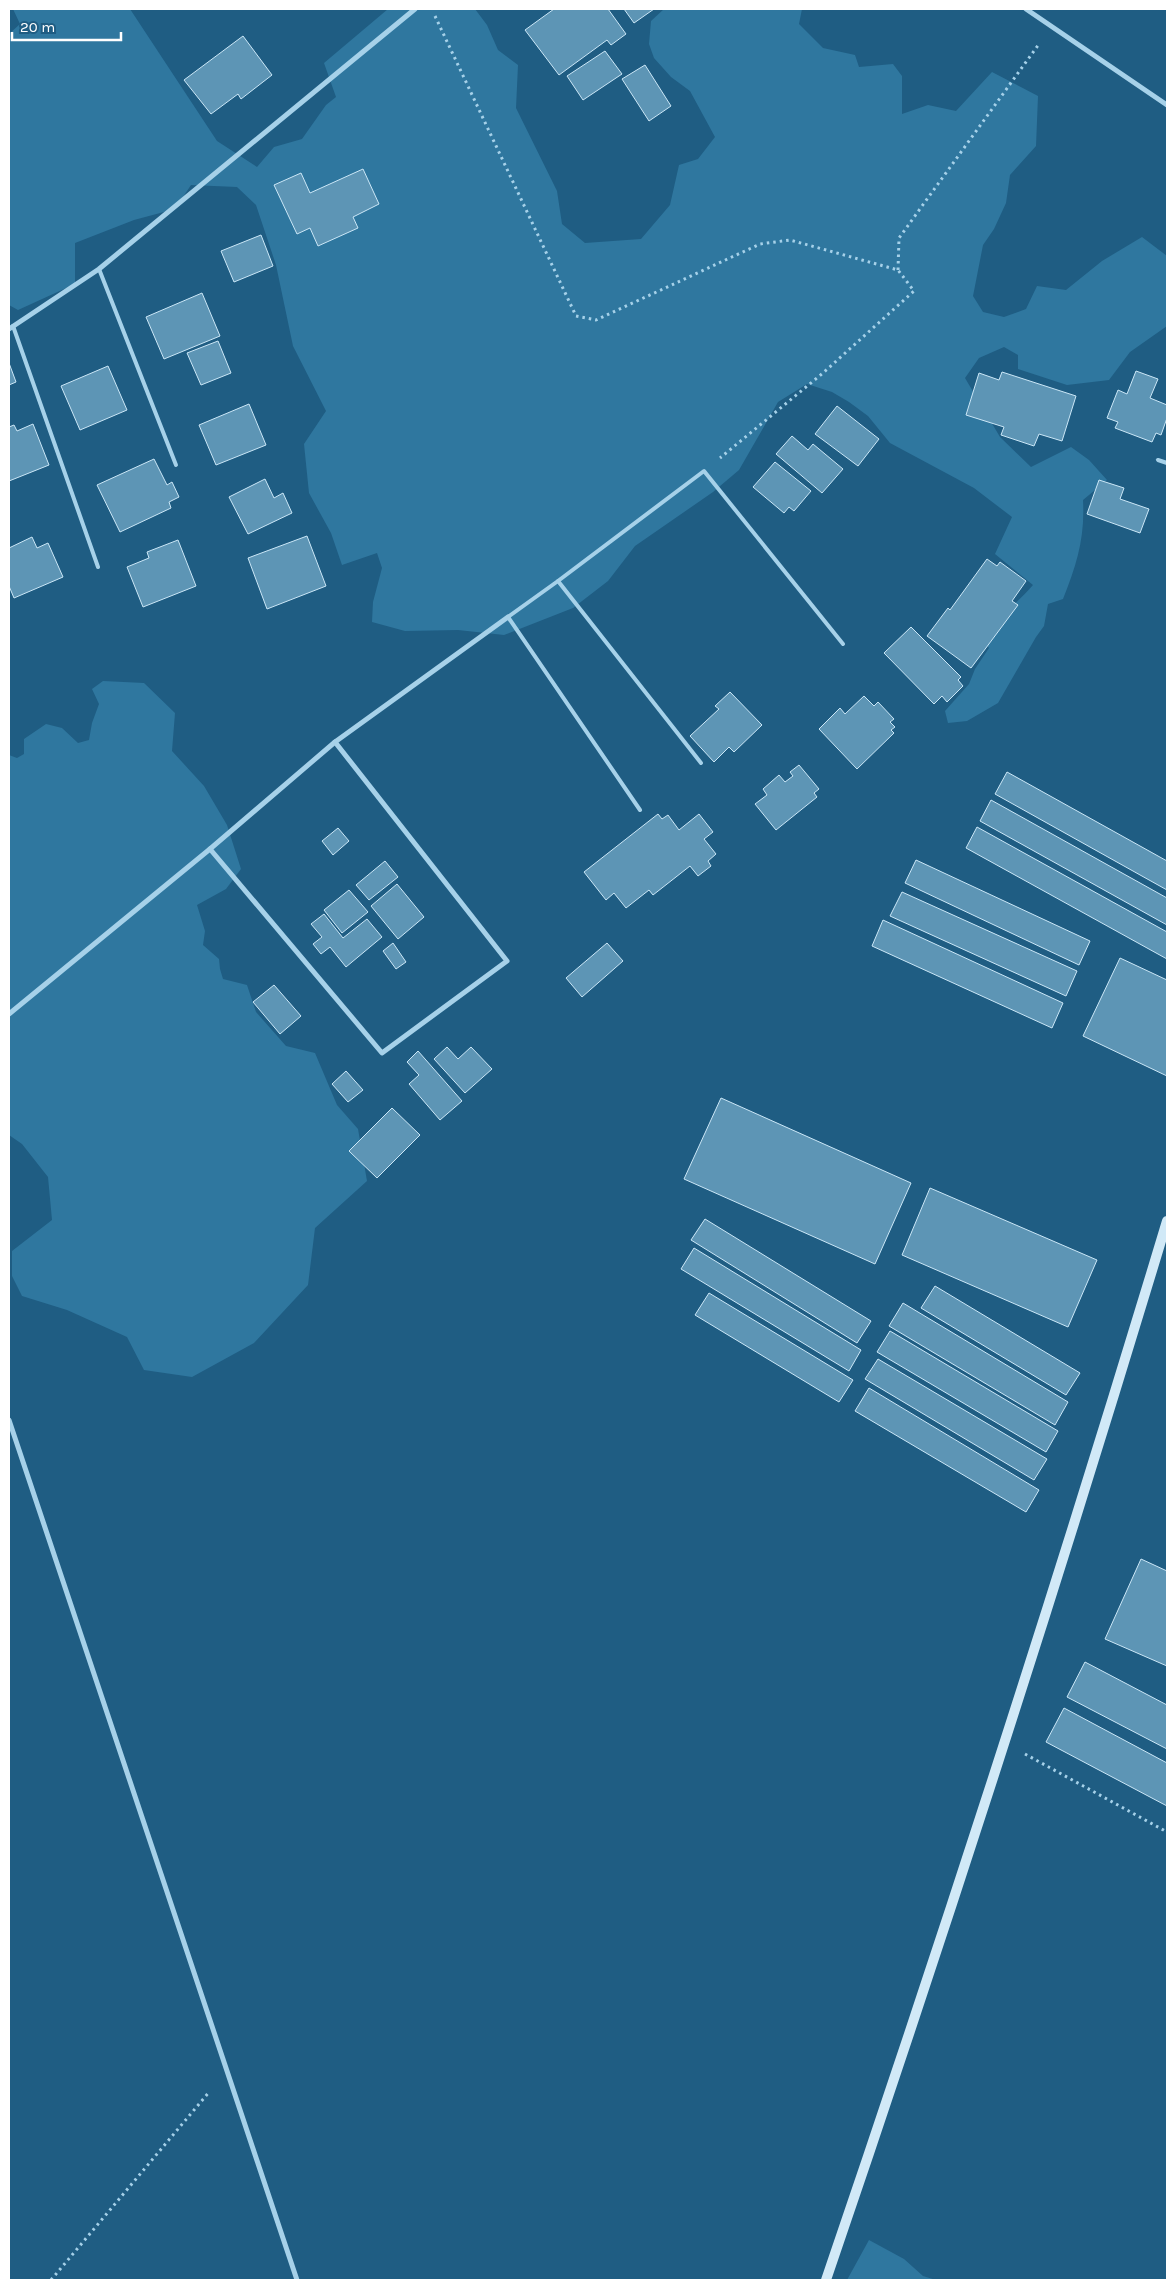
<svg xmlns="http://www.w3.org/2000/svg" width="1176" height="2289" viewBox="0 0 1176 2289" font-family="Karla,sans-serif">
  <style>
    .green { fill: #2f779f }
    .building { fill: #5d95b5; stroke: #cbe7f7 }
    .lines { fill: none; stroke-linecap: round; stroke-linejoin: round }
    .path { stroke: #a6d1e9; stroke-width: 3; stroke-dasharray: 2.5 4; stroke-linecap: butt }
    .lane { stroke: #a6d1e9; stroke-width: 4 }
    .street { stroke: #a6d1e9; stroke-width: 5 }
    .secondary { stroke: #d1e9f7; stroke-width: 10 }
  </style>
  <rect width="100%" height="100%" fill="#1f5d83"/>
  <g class="green">
    <path d="M 13,9 L 130,9 L 217,141 L 257,167 L 274,147 L 302,139 L 326,105 L 336,97 L 324,63 L 388,9 L 475,9 L 487,25 L 498,50 L 518,65 L 516,108 L 557,191 L 562,224 L 585,243 L 641,239 L 670,205 L 679,165 L 698,159 L 715,137 L 690,91 L 671,77 L 654,58 L 649,44 L 651,21 L 664,9 L 802,9 L 799,24 L 823,48 L 855,55 L 859,67 L 893,64 L 902,76 L 902,114 L 928,105 L 956,111 L 992,72 L 1038,96 L 1036,146 L 1010,175 L 1006,203 L 994,229 L 983,245 L 973,296 L 983,312 L 1004,317 L 1026,309 L 1037,286 L 1066,290 L 1102,261 L 1142,237 L 1167,256 L 1167,326 L 1130,352 L 1109,380 L 1067,385 L 1018,369 L 1018,355 L 1004,347 L 979,358 L 965,378 L 1000,437 L 1031,467 L 1071,447 L 1089,460 L 1107,480 L 1083,500 C 1085,538 1077,564 1063,599 L 1048,604 L 1044,626 L 1036,637 L 998,703 L 967,721 L 948,723 L 945,711 L 969,684 L 975,669 L 989,648 L 979,635 C 997,618 1017,604 1033,585 L 995,554 L 1012,517 L 974,488 L 890,443 L 868,416 L 849,402 L 832,392 L 807,384 L 778,402 L 739,470 L 713,492 L 635,546 L 608,581 L 573,608 L 504,635 L 458,630 L 405,631 L 372,622 L 373,602 L 382,568 L 377,553 L 342,565 L 331,533 L 309,493 L 304,444 L 326,411 L 293,346 L 276,265 L 256,205 L 237,187 L 191,185 L 175,209 L 134,220 L 75,243 L 75,284 L 18,310 L 9,305 L 9,34 L 20,24 Z"/>
    <path d="M 103,681 L 144,683 L 175,713 L 172,751 L 204,786 L 227,825 L 241,869 L 226,889 L 197,905 L 205,931 L 203,945 L 219,959 L 220,969 L 223,979 L 247,985 L 256,1012 L 286,1046 L 315,1053 L 337,1105 L 358,1129 L 367,1181 L 315,1228 L 308,1285 L 254,1343 L 192,1377 L 144,1370 L 127,1337 L 67,1310 L 22,1296 L 12,1276 L 12,1251 L 52,1220 L 48,1177 L 22,1144 L 9,1135 L 9,755 L 17,758 L 24,754 L 24,739 L 46,724 L 62,728 L 78,743 L 89,740 L 92,723 L 99,704 L 92,689 Z"/>
    <path d="M 869,2240 L 904,2259 L 923,2276 L 936,2280 L 847,2280 Z"/>
  </g>
  <g class="building">
    <path d="M 554,9 L 608,9 L 626,34 L 611,45 L 607,40 L 559,75 L 525,30 Z"/>
    <path d="M 624,9 L 654,9 L 634,23 Z"/>
    <path d="M 243,36 L 272,75 L 241,99 L 238,94 L 211,114 L 184,80 Z"/>
    <path d="M 605,51 L 622,74 L 583,100 L 567,76 Z"/>
    <path d="M 645,65 L 671,106 L 649,121 L 622,79 Z"/>
    <path d="M 363,169 L 379,204 L 353,217 L 358,228 L 318,246 L 310,228 L 297,234 L 274,185 L 301,173 L 310,193 Z"/>
    <path d="M 261,235 L 273,266 L 234,282 L 221,251 Z"/>
    <path d="M 202,293 L 220,336 L 164,359 L 146,317 Z"/>
    <path d="M 218,341 L 231,373 L 201,385 L 187,353 Z"/>
    <path d="M 9,363 L 16,382 L 9,385 Z"/>
    <path d="M 108,366 L 127,410 L 80,430 L 61,386 Z"/>
    <path d="M 1136,371 L 1158,379 L 1150,398 L 1167,405 L 1167,418 L 1161,435 L 1156,433 L 1152,442 L 1115,428 L 1118,422 L 1107,418 L 1118,390 L 1127,394 Z"/>
    <path d="M 1002,372 L 1076,396 L 1062,441 L 1039,434 L 1034,446 L 1001,435 L 1004,427 L 966,415 L 979,373 L 999,380 Z"/>
    <path d="M 249,404 L 266,445 L 216,465 L 199,425 Z"/>
    <path d="M 837,406 L 879,439 L 858,466 L 815,434 Z"/>
    <path d="M 33,424 L 49,465 L 9,481 L 9,427 L 14,425 L 17,431 Z"/>
    <path d="M 792,436 L 808,450 L 813,444 L 843,469 L 822,493 L 776,454 Z"/>
    <path d="M 154,459 L 167,485 L 172,482 L 179,497 L 169,502 L 171,508 L 120,532 L 97,485 Z"/>
    <path d="M 775,462 L 811,491 L 794,511 L 789,507 L 784,513 L 753,487 Z"/>
    <path d="M 265,479 L 274,498 L 283,493 L 292,513 L 248,534 L 229,497 Z"/>
    <path d="M 1099,480 L 1124,488 L 1120,499 L 1149,509 L 1140,533 L 1087,514 Z"/>
    <path d="M 307,536 L 326,586 L 267,609 L 248,558 Z"/>
    <path d="M 32,537 L 37,548 L 48,543 L 63,577 L 14,598 L 9,586 L 9,548 Z"/>
    <path d="M 178,540 L 196,586 L 143,607 L 127,567 L 149,558 L 147,552 Z"/>
    <path d="M 987,559 L 997,566 L 1000,562 L 1026,581 L 1012,601 L 1018,605 L 971,668 L 927,636 L 948,608 L 950,610 Z"/>
    <path d="M 911,627 L 961,677 L 958,680 L 963,686 L 947,702 L 942,696 L 934,704 L 884,653 Z"/>
    <path d="M 730,692 L 762,725 L 734,752 L 729,747 L 714,762 L 690,736 L 719,709 L 715,706 Z"/>
    <path d="M 864,696 L 874,706 L 878,702 L 894,719 L 890,722 L 895,727 L 891,730 L 894,733 L 857,769 L 819,729 L 840,708 L 845,714 Z"/>
    <path d="M 799,765 L 819,789 L 814,793 L 817,797 L 776,830 L 755,804 L 767,795 L 763,789 L 779,775 L 785,782 L 793,776 L 790,772 Z"/>
    <path d="M 1007,772 L 1167,861 L 1167,890 L 995,794 Z"/>
    <path d="M 991,800 L 1167,898 L 1167,925 L 980,821 Z"/>
    <path d="M 658,814 L 662,819 L 668,815 L 679,830 L 699,814 L 713,832 L 704,839 L 716,854 L 708,861 L 711,866 L 698,876 L 690,866 L 653,895 L 649,890 L 626,908 L 614,893 L 606,900 L 584,872 Z"/>
    <path d="M 977,827 L 1167,932 L 1167,959 L 966,848 Z"/>
    <path d="M 338,828 L 349,841 L 333,855 L 322,841 Z"/>
    <path d="M 916,860 L 1090,941 L 1079,965 L 905,883 Z"/>
    <path d="M 385,861 L 398,877 L 369,900 L 356,885 Z"/>
    <path d="M 397,884 L 424,917 L 398,939 L 371,906 Z"/>
    <path d="M 349,890 L 368,912 L 342,933 L 324,910 Z"/>
    <path d="M 902,892 L 1077,971 L 1066,996 L 890,916 Z"/>
    <path d="M 324,914 L 343,938 L 367,919 L 382,937 L 346,967 L 330,947 L 321,954 L 313,944 L 322,937 L 311,924 Z"/>
    <path d="M 883,920 L 1063,1003 L 1052,1028 L 872,946 Z"/>
    <path d="M 393,943 L 406,962 L 396,969 L 383,951 Z"/>
    <path d="M 607,943 L 623,961 L 582,997 L 566,978 Z"/>
    <path d="M 1120,958 L 1167,980 L 1167,1076 L 1083,1036 Z"/>
    <path d="M 274,985 L 301,1016 L 280,1034 L 253,1002 Z"/>
    <path d="M 447,1047 L 458,1059 L 471,1047 L 492,1069 L 465,1093 L 434,1059 Z"/>
    <path d="M 418,1051 L 462,1101 L 440,1120 L 409,1084 L 419,1075 L 407,1062 Z"/>
    <path d="M 346,1071 L 363,1090 L 348,1102 L 332,1084 Z"/>
    <path d="M 721,1098 L 911,1183 L 875,1264 L 684,1179 Z"/>
    <path d="M 392,1108 L 420,1135 L 377,1178 L 349,1151 Z"/>
    <path d="M 930,1188 L 1097,1260 L 1068,1327 L 902,1255 Z"/>
    <path d="M 705,1219 L 871,1321 L 857,1343 L 691,1240 Z"/>
    <path d="M 694,1248 L 861,1350 L 849,1371 L 681,1269 Z"/>
    <path d="M 935,1286 L 1080,1373 L 1066,1395 L 921,1308 Z"/>
    <path d="M 709,1293 L 853,1380 L 839,1402 L 695,1315 Z"/>
    <path d="M 903,1303 L 1068,1402 L 1055,1425 L 889,1326 Z"/>
    <path d="M 890,1331 L 1058,1431 L 1046,1452 L 877,1352 Z"/>
    <path d="M 878,1359 L 1047,1459 L 1034,1480 L 865,1379 Z"/>
    <path d="M 869,1388 L 1039,1490 L 1026,1512 L 855,1411 Z"/>
    <path d="M 1141,1559 L 1167,1571 L 1167,1666 L 1105,1639 Z"/>
    <path d="M 1085,1662 L 1167,1705 L 1167,1749 L 1067,1697 Z"/>
    <path d="M 1064,1708 L 1167,1763 L 1167,1806 L 1046,1742 Z"/>
  </g>
  <g class="lines">
    <g class="path">
      <path d="M 435,16 L 576,316 L 596,320 L 760,244 L 790,240 L 898,270 L 914,291 L 823,373 L 720,458"/>
      <path d="M 898,270 L 899,238 L 1039,44"/>
      <path d="M 1025,1754 L 1167,1832"/>
      <path d="M 51,2280 L 210,2091"/>
    </g>
    <g class="lane">
      <path d="M 99,269 L 176,465"/>
      <path d="M 13,326 L 98,567"/>
      <path d="M 1158,460 L 1167,463"/>
      <path d="M 558,581 L 704,471 L 843,644"/>
      <path d="M 640,810 L 508,617 L 558,581 L 701,763"/>
    </g>
    <g class="street">
      <path d="M 1026,9 L 1167,105"/>
      <path d="M 9,329 L 99,269 L 415,9"/>
      <path d="M 210,849 L 382,1053 L 507,961 L 335,742"/>
      <path d="M 9,1014 L 210,849 L 335,742 L 508,617"/>
      <path d="M 9,1420 L 297,2280"/>
    </g>
    <path class="secondary" d="M 826,2280 C 946,1929 1060,1576 1167,1221"/>
  </g>
  <rect width="1176" height="2289" fill="none" stroke="#ffffff" stroke-width="20"/>
  <path d="M12 32v8h109v-8" fill="none" stroke="#ffffff" stroke-width="2.5"/>
  <text x="20" y="32" font-size="15" fill="#ffffff" stroke="#1f5d83" stroke-width="4" paint-order="stroke">20 m</text>
</svg>
